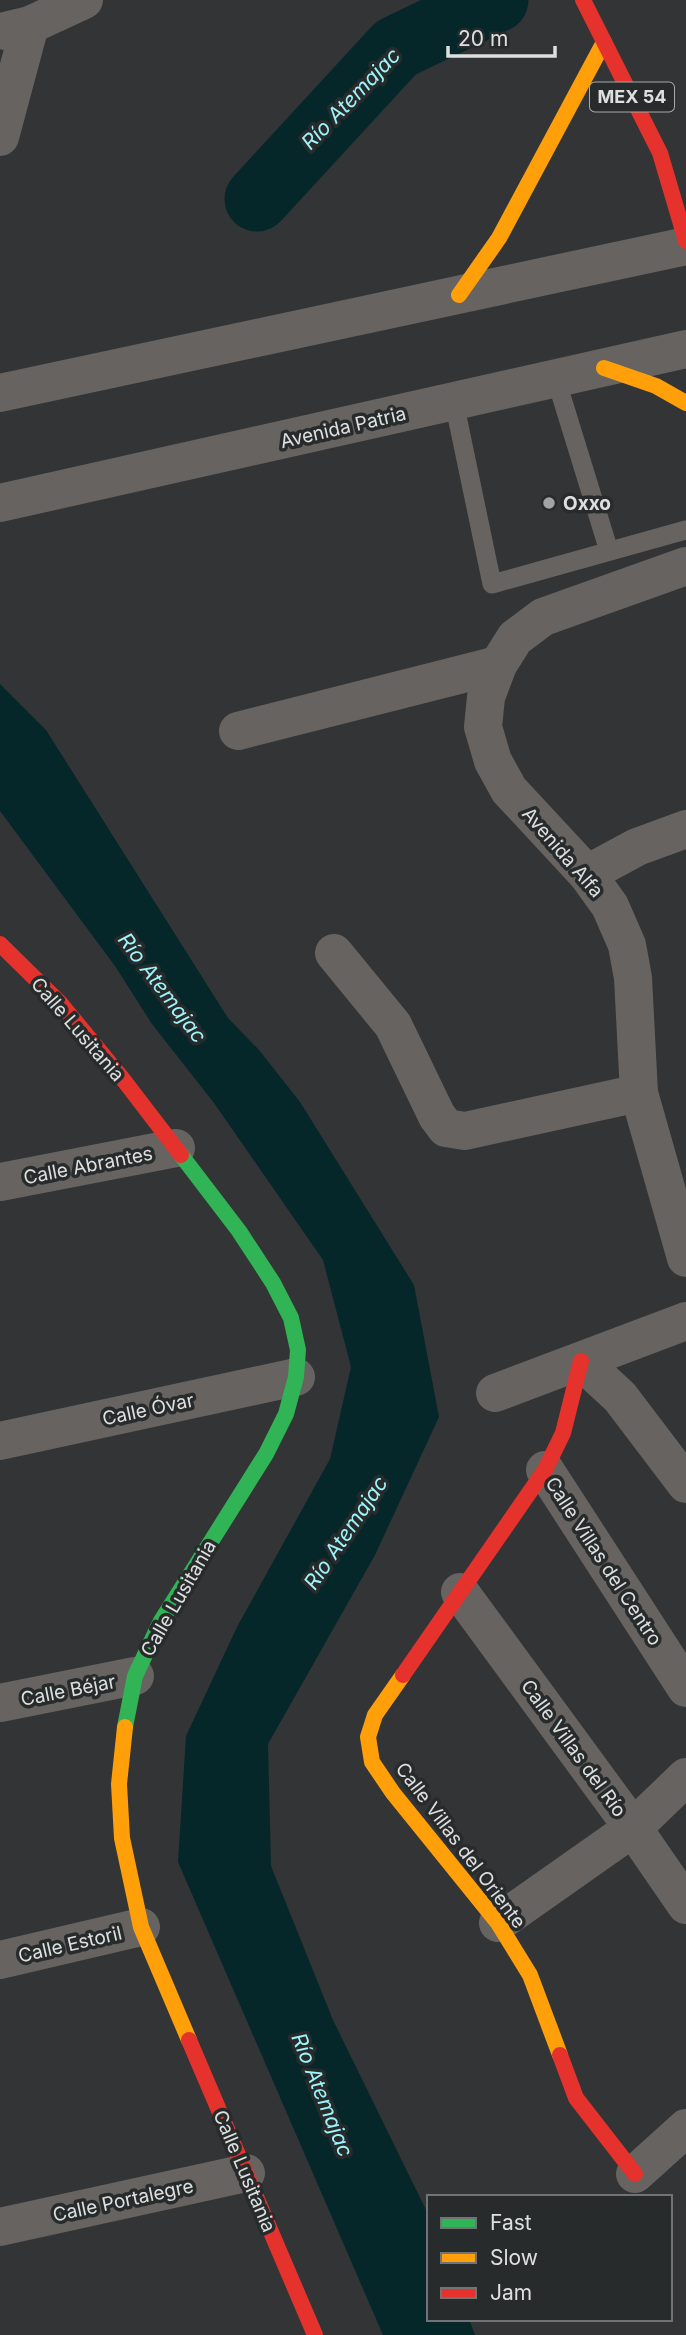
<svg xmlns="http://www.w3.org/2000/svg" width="686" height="2335" viewBox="0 0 686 2335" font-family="Inter,sans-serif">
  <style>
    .water { fill: #05272a }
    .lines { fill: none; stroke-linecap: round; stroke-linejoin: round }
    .river { stroke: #05272a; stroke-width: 65 }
    .lane { stroke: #676360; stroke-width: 19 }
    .street { stroke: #676360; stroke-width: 38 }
    .fast { stroke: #30b455; stroke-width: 16 }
    .slow { stroke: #ff9f0a; stroke-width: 16 }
    .jam { stroke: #e5322d; stroke-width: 16 }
    .poi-dot { fill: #a2a4a4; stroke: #282b2c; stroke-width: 2.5 }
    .labels { text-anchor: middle; stroke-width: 7; stroke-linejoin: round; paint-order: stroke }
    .shield { fill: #282b2c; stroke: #a7aaaa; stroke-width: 2 }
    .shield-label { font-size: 18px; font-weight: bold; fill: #dee0e0 }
    .street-label { font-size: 19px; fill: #dee0e0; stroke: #282b2c }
    .poi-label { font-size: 19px; font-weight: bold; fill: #dee0e0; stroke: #282b2c; text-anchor: start }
    .water-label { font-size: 21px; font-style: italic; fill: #9df4fb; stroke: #282b2c }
  </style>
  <rect width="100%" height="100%" fill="#333435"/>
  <path class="water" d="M 0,684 L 46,730 L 228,1018 L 259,1050 L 300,1102 L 414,1285 L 439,1417 L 375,1555 L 268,1744 L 271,1866 L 333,2020 L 429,2216 L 429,2319 L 469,2319 L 475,2335 L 383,2335 L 178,1862 L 186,1736 L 237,1627 L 330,1459 L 351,1367 L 323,1260 L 214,1103 L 152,1024 L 115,966 L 0,811 Z"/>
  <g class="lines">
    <path class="river" d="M 257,199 L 396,48 L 496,0"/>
    <g class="lane">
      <path d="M 556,379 L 609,551"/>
      <path d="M 454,402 L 492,584 L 686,530"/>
    </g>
    <g class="street">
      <path d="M 5,31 L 30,25 L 84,0"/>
      <path d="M 0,137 L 30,25"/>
      <path d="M 0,393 L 686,246"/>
      <path d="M 0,503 L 686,349"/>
      <path d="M 686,566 L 543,617 L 515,638 L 498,665 L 486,697 L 483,727 L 493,761 L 509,790 L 587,874 L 610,906 L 627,945 L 633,978 L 639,1093 L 686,1258"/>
      <path d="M 238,731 L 498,665"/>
      <path d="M 587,874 L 637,847 L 686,829"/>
      <path d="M 334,953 L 393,1025 L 437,1116 L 446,1128 L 465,1131 L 639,1093"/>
      <path d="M 0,1182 L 176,1148"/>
      <path d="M 581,1361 L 620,1397 L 686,1484"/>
      <path d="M 495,1393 L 686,1321"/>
      <path d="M 0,1441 L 296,1377"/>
      <path d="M 545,1470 L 686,1688"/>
      <path d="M 460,1592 L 633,1828 L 686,1905"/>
      <path d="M 0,1703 L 135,1676"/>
      <path d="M 498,1923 L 633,1828 L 686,1777"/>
      <path d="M 0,1960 L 141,1927"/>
      <path d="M 635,2174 L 686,2128"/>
      <path d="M 0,2227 L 246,2173"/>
    </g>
    <path class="fast" d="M 125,1727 L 135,1676 L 161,1621 L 266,1454 L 286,1414 L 296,1377 L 298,1350 L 291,1318 L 273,1283 L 239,1231 L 181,1155"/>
    <g class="slow">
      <path d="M 459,295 L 499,238 L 604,42"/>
      <path d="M 604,368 L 656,386 L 686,403"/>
      <path d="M 403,1675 L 375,1715 L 368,1737 L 372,1762 L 393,1793 L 498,1923 L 530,1975 L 560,2055"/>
      <path d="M 125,1727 L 119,1784 L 122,1838 L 141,1927 L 189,2040"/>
    </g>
    <g class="jam">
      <path d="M 583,0 L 660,153 L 686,241"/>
      <path d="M 0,944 L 61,1004 L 122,1078 L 181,1155"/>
      <path d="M 403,1675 L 545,1470 L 563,1433 L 581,1361"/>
      <path d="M 189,2040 L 315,2335"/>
      <path d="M 560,2055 L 576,2098 L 635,2174"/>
    </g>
  </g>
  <circle class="poi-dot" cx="549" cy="503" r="7"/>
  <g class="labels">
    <rect class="shield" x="590" y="82.5" width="84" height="29" rx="5"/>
    <g class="shield-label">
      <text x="632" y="103">MEX 54</text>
    </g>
    <g class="street-label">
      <text transform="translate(343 427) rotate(-13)" y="7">Avenida Patria</text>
      <text transform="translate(563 852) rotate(49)" y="7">Avenida Alfa</text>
      <text transform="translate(78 1029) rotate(49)" y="7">Calle Lusitania</text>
      <text transform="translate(88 1165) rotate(-11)" y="7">Calle Abrantes</text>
      <text transform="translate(148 1409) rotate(-12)" y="7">Calle Óvar</text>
      <text transform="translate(604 1561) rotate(57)" y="7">Calle Villas del Centro</text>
      <text transform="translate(178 1598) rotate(-60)" y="7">Calle Lusitania</text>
      <text transform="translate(68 1690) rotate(-11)" y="7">Calle Béjar</text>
      <text transform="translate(574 1748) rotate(54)" y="7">Calle Villas del Río</text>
      <text transform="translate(461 1845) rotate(53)" y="7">Calle Villas del Oriente</text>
      <text transform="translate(70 1944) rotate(-13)" y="7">Calle Estoril</text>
      <text transform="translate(245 2171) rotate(67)" y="7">Calle Lusitania</text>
      <text transform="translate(123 2200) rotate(-12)" y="7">Calle Portalegre</text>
    </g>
    <g class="poi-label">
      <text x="563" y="510">Oxxo</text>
    </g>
    <g class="water-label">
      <text transform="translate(351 99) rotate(-46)" y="7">Río Atemajac</text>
      <text transform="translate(162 988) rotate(53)" y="7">Río Atemajac</text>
      <text transform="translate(346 1533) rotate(-56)" y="7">Río Atemajac</text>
      <text transform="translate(322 2095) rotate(68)" y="7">Río Atemajac</text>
    </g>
  </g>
  <rect x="427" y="2195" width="245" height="126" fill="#282b2c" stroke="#717374" stroke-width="2"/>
  <rect x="441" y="2218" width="35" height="10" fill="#30b455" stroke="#717374" stroke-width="2"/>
  <text x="490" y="2230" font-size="21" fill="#dee0e0">Fast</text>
  <rect x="441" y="2253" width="35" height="10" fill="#ff9f0a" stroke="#717374" stroke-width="2"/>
  <text x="490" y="2265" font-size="21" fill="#dee0e0">Slow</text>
  <rect x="441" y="2288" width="35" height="10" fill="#e5322d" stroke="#717374" stroke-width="2"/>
  <text x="490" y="2300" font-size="21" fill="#dee0e0">Jam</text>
  <path d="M448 46v10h107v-10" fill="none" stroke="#dee0e0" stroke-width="3.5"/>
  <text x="458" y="46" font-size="21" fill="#dee0e0" stroke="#282b2c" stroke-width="5" paint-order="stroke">20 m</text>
</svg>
